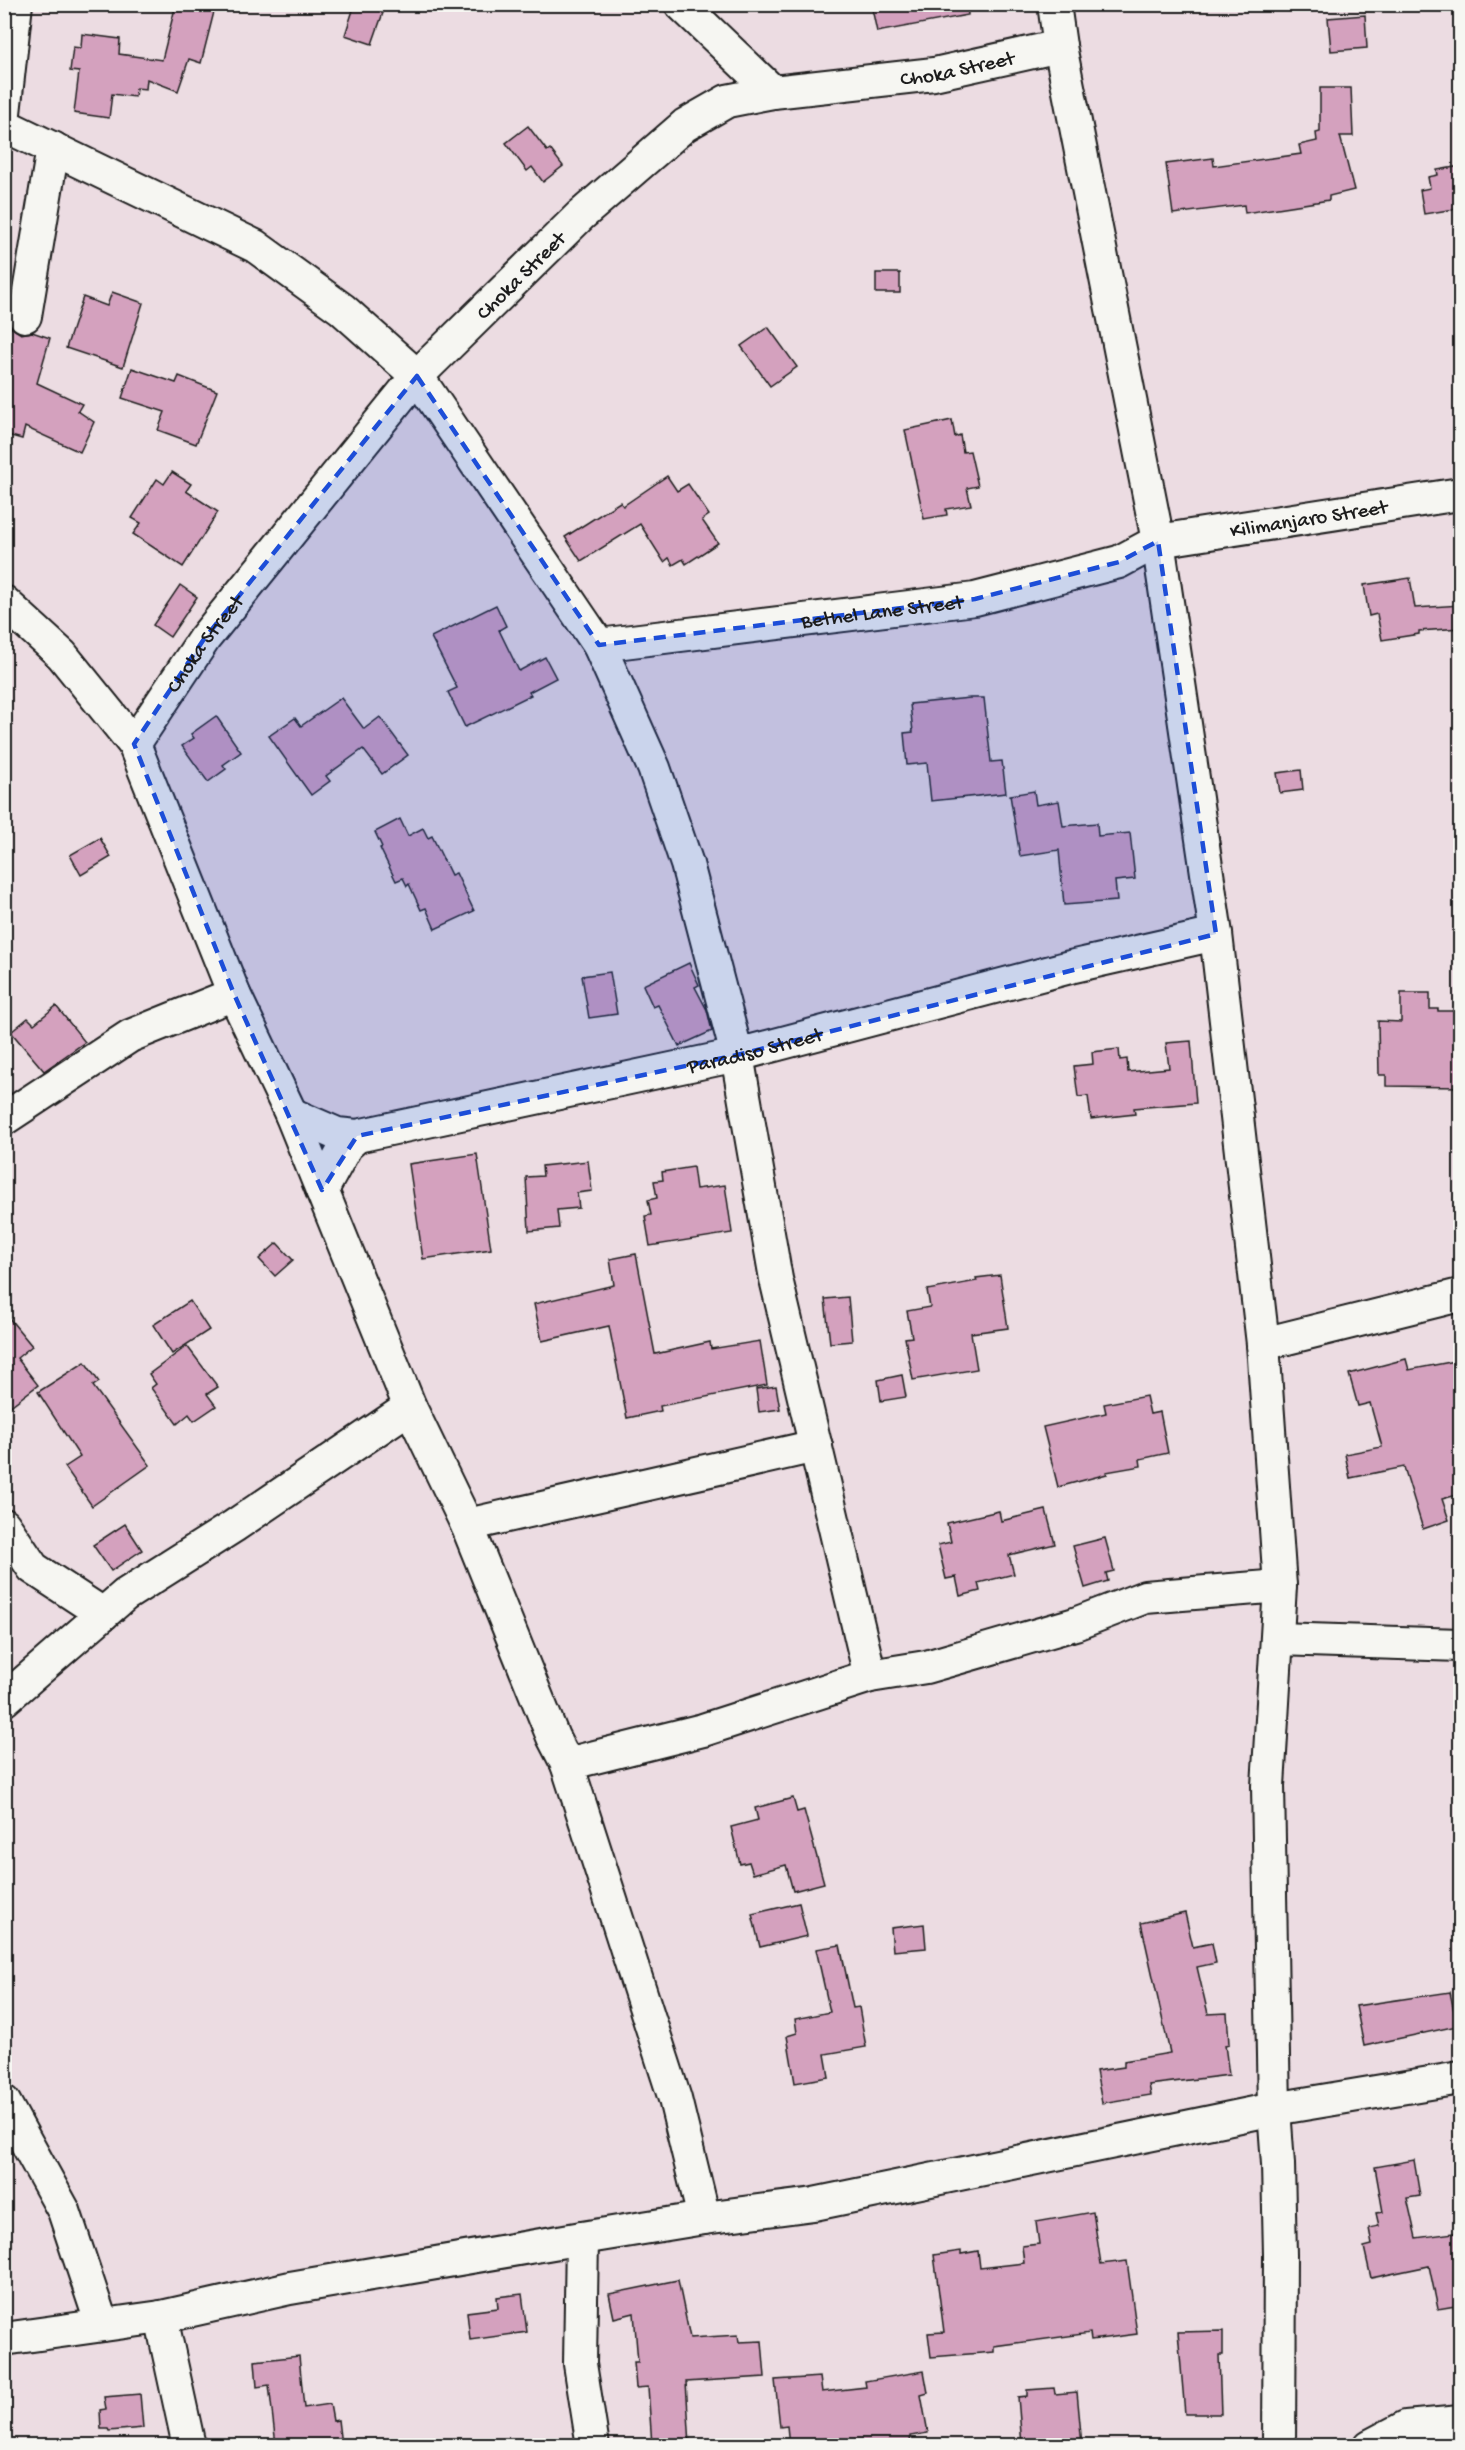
<svg xmlns="http://www.w3.org/2000/svg" width="1465" height="2450" viewBox="0 0 1465 2450" font-family="'Gochi Hand',sans-serif">
  <style>
    .building { fill: #d4a1be; stroke: #1c1c1c; stroke-width: 1.5 }
    .lines { fill: none; stroke-linecap: round; stroke-linejoin: round }
    .street-casing { stroke: #1c1c1c; stroke-width: 36 }
    .street { stroke: #f6f6f2; stroke-width: 32 }
    .marked { fill: #1d4ed8; fill-opacity: 0.2; stroke: #1d4ed8; stroke-width: 4.5; stroke-dasharray: 12 8; stroke-linejoin: round }
    .labels { text-anchor: middle; stroke-width: 4.5; stroke-linejoin: round; paint-order: stroke }
    .street-label { font-size: 21px; fill: #1c1c1c; stroke: #f6f6f2 }
  </style>
  <rect width="100%" height="100%" fill="#ecdce2"/>
  <filter id="ink" filterUnits="userSpaceOnUse"><feTurbulence type="fractalNoise" baseFrequency=".0167" numOctaves="2"/><feDisplacementMap in="SourceGraphic" scale="12" xChannelSelector="R" yChannelSelector="G"/><feConvolveMatrix kernelMatrix="1 2 1 2 8 2 1 2 1" color-interpolation-filters="sRGB"/></filter>
  <g filter="url(#ink)">
    <g class="building">
      <path d="M 176,4 L 216,4 L 201,63 L 189,59 L 178,91 L 147,79 L 146,89 L 136,88 L 135,97 L 112,94 L 109,118 L 74,113 L 79,72 L 70,71 L 73,47 L 81,48 L 82,34 L 120,39 L 119,54 L 162,60 Z"/>
      <path d="M 355,4 L 366,4 L 384,10 L 372,44 L 345,35 Z"/>
      <path d="M 871,4 L 967,4 L 968,15 L 877,32 Z"/>
      <path d="M 1365,15 L 1367,48 L 1331,51 L 1328,18 Z"/>
      <path d="M 1320,88 L 1351,88 L 1353,136 L 1340,136 L 1354,190 L 1329,196 L 1329,200 L 1245,213 L 1244,205 L 1173,214 L 1166,164 L 1213,158 L 1214,166 L 1301,154 L 1299,145 L 1317,141 L 1316,133 L 1320,132 Z"/>
      <path d="M 528,126 L 547,151 L 550,149 L 563,166 L 543,182 L 532,167 L 527,171 L 506,143 Z"/>
      <path d="M 1461,166 L 1461,208 L 1424,214 L 1420,190 L 1430,188 L 1428,177 L 1438,175 L 1437,170 Z"/>
      <rect x="876" y="273" width="24" height="20"/>
      <path d="M 112,292 L 143,303 L 123,367 L 66,348 L 83,297 L 107,306 Z"/>
      <path d="M 4,323 L 21,334 L 32,332 L 50,338 L 37,383 L 82,404 L 78,411 L 94,422 L 80,452 L 25,427 L 22,439 L 4,434 Z"/>
      <path d="M 768,327 L 797,367 L 770,386 L 741,346 Z"/>
      <path d="M 132,368 L 176,383 L 179,376 L 217,391 L 196,444 L 158,430 L 165,412 L 122,398 Z"/>
      <path d="M 952,420 L 955,437 L 960,435 L 963,452 L 970,451 L 978,486 L 967,488 L 971,505 L 946,509 L 947,515 L 924,519 L 905,430 Z"/>
      <path d="M 172,472 L 191,484 L 186,491 L 218,512 L 183,567 L 133,534 L 141,523 L 132,518 L 157,479 L 164,484 Z"/>
      <path d="M 667,476 L 677,491 L 688,484 L 709,515 L 702,520 L 718,543 L 686,564 L 683,559 L 673,565 L 669,558 L 664,562 L 640,524 L 581,561 L 565,537 L 620,502 L 623,506 Z"/>
      <path d="M 1410,578 L 1415,608 L 1461,605 L 1461,628 L 1419,631 L 1419,634 L 1382,640 L 1377,614 L 1369,616 L 1364,585 Z"/>
      <path d="M 180,585 L 197,597 L 170,637 L 153,625 Z"/>
      <path d="M 496,605 L 506,626 L 499,630 L 519,671 L 545,657 L 556,678 L 529,692 L 531,695 L 465,727 L 448,692 L 457,688 L 431,637 Z"/>
      <path d="M 341,698 L 364,729 L 380,717 L 408,755 L 382,774 L 363,749 L 326,776 L 330,781 L 311,795 L 269,736 L 295,718 L 301,726 Z"/>
      <path d="M 970,698 L 984,698 L 991,762 L 1002,761 L 1006,793 L 931,801 L 927,763 L 907,765 L 904,733 L 913,732 L 910,704 Z"/>
      <path d="M 216,716 L 241,752 L 223,765 L 226,769 L 208,782 L 182,746 L 194,738 L 191,734 Z"/>
      <path d="M 1301,770 L 1303,790 L 1280,793 L 1277,773 Z"/>
      <path d="M 1034,791 L 1036,805 L 1059,801 L 1063,826 L 1097,823 L 1098,836 L 1130,833 L 1135,879 L 1115,881 L 1117,901 L 1064,905 L 1059,850 L 1020,856 L 1010,795 Z"/>
      <path d="M 400,819 L 408,836 L 423,828 L 428,838 L 432,836 L 451,875 L 456,873 L 474,911 L 435,929 L 426,908 L 421,910 L 409,884 L 407,886 L 403,878 L 396,881 L 380,848 L 382,847 L 375,832 Z"/>
      <path d="M 100,838 L 111,857 L 81,875 L 70,855 Z"/>
      <path d="M 689,963 L 699,985 L 695,987 L 707,1010 L 712,1031 L 679,1046 L 658,1005 L 653,1007 L 643,985 Z"/>
      <path d="M 610,972 L 617,1014 L 589,1018 L 582,976 Z"/>
      <path d="M 1401,993 L 1430,993 L 1430,1009 L 1438,1009 L 1438,1011 L 1461,1011 L 1461,1087 L 1386,1086 L 1386,1075 L 1379,1075 L 1378,1021 L 1401,1022 Z"/>
      <path d="M 56,1006 L 85,1042 L 44,1071 L 11,1032 L 28,1018 L 34,1024 Z"/>
      <path d="M 1191,1041 L 1196,1103 L 1134,1108 L 1135,1114 L 1091,1119 L 1088,1096 L 1078,1097 L 1074,1066 L 1093,1064 L 1092,1052 L 1119,1049 L 1120,1060 L 1127,1059 L 1128,1072 L 1169,1068 L 1166,1043 Z"/>
      <path d="M 477,1154 L 491,1249 L 423,1259 L 409,1164 Z"/>
      <path d="M 588,1161 L 592,1191 L 577,1193 L 579,1208 L 557,1210 L 559,1228 L 529,1231 L 526,1177 L 543,1176 L 542,1166 Z"/>
      <path d="M 693,1167 L 696,1189 L 725,1185 L 732,1233 L 650,1246 L 645,1216 L 651,1215 L 648,1200 L 657,1198 L 654,1181 L 663,1180 L 662,1172 Z"/>
      <path d="M 277,1243 L 293,1260 L 275,1276 L 259,1259 Z"/>
      <path d="M 636,1254 L 655,1354 L 710,1342 L 711,1349 L 760,1341 L 767,1385 L 660,1406 L 661,1411 L 627,1418 L 609,1326 L 542,1341 L 534,1304 L 614,1285 L 610,1259 Z"/>
      <path d="M 1000,1275 L 1008,1328 L 971,1333 L 977,1369 L 913,1380 L 905,1338 L 912,1337 L 907,1311 L 930,1307 L 927,1290 L 977,1281 L 976,1278 Z"/>
      <path d="M 848,1297 L 852,1341 L 830,1343 L 825,1299 Z"/>
      <path d="M 190,1301 L 209,1330 L 172,1354 L 153,1325 Z"/>
      <path d="M 4,1312 L 32,1346 L 17,1358 L 38,1385 L 4,1411 Z"/>
      <path d="M 187,1346 L 218,1387 L 207,1394 L 216,1406 L 194,1421 L 189,1414 L 177,1424 L 151,1388 L 156,1384 L 149,1374 Z"/>
      <path d="M 1406,1359 L 1409,1370 L 1461,1360 L 1461,1494 L 1442,1499 L 1449,1520 L 1423,1529 L 1404,1467 L 1350,1478 L 1345,1454 L 1382,1447 L 1370,1403 L 1358,1406 L 1349,1374 Z"/>
      <path d="M 85,1362 L 99,1382 L 93,1386 L 150,1465 L 92,1506 L 65,1467 L 80,1457 L 38,1392 Z"/>
      <path d="M 902,1375 L 906,1397 L 881,1401 L 878,1380 Z"/>
      <path d="M 776,1386 L 780,1409 L 759,1412 L 756,1389 Z"/>
      <path d="M 1146,1396 L 1150,1414 L 1160,1412 L 1168,1453 L 1140,1459 L 1141,1466 L 1106,1472 L 1107,1474 L 1058,1487 L 1043,1427 L 1106,1413 L 1104,1404 Z"/>
      <path d="M 1046,1510 L 1055,1544 L 1009,1555 L 1014,1574 L 978,1583 L 980,1591 L 960,1596 L 956,1577 L 946,1579 L 938,1545 L 951,1542 L 947,1523 L 999,1511 L 1001,1521 Z"/>
      <path d="M 125,1524 L 142,1550 L 111,1571 L 93,1545 Z"/>
      <path d="M 1105,1538 L 1114,1571 L 1106,1573 L 1108,1581 L 1085,1588 L 1073,1546 Z"/>
      <path d="M 793,1798 L 797,1812 L 804,1810 L 824,1883 L 793,1891 L 786,1865 L 753,1874 L 749,1862 L 740,1864 L 731,1827 L 758,1820 L 755,1808 Z"/>
      <path d="M 799,1903 L 807,1936 L 760,1947 L 752,1914 Z"/>
      <path d="M 1185,1913 L 1193,1947 L 1212,1943 L 1216,1963 L 1197,1967 L 1208,2014 L 1227,2013 L 1229,2044 L 1225,2045 L 1229,2075 L 1149,2085 L 1151,2095 L 1102,2103 L 1096,2071 L 1124,2067 L 1124,2061 L 1170,2053 L 1141,1923 Z"/>
      <path d="M 924,1924 L 926,1948 L 893,1951 L 891,1928 Z"/>
      <path d="M 840,1945 L 853,2008 L 859,2007 L 866,2047 L 825,2054 L 829,2077 L 795,2083 L 787,2036 L 797,2033 L 795,2019 L 830,2012 L 816,1949 Z"/>
      <path d="M 1450,1992 L 1457,2026 L 1364,2046 L 1356,2006 Z"/>
      <path d="M 1414,2160 L 1420,2196 L 1407,2198 L 1416,2238 L 1461,2232 L 1461,2305 L 1438,2309 L 1429,2266 L 1371,2278 L 1364,2247 L 1372,2245 L 1369,2228 L 1379,2226 L 1376,2213 L 1383,2212 L 1375,2167 Z"/>
      <path d="M 1093,2212 L 1101,2264 L 1127,2261 L 1137,2334 L 1091,2340 L 1090,2333 L 994,2346 L 994,2352 L 931,2357 L 928,2333 L 944,2332 L 934,2255 L 961,2251 L 961,2254 L 978,2251 L 980,2268 L 1024,2263 L 1022,2246 L 1039,2244 L 1036,2222 Z"/>
      <path d="M 678,2280 L 690,2338 L 738,2335 L 739,2342 L 762,2341 L 765,2377 L 686,2382 L 690,2445 L 652,2445 L 648,2387 L 636,2388 L 634,2362 L 638,2362 L 634,2313 L 614,2318 L 609,2294 Z"/>
      <path d="M 522,2294 L 527,2332 L 470,2340 L 467,2312 L 498,2308 L 497,2297 Z"/>
      <path d="M 1223,2331 L 1223,2355 L 1219,2355 L 1221,2414 L 1185,2414 L 1178,2332 Z"/>
      <path d="M 299,2356 L 304,2408 L 330,2404 L 333,2421 L 338,2420 L 341,2445 L 276,2445 L 269,2385 L 257,2387 L 255,2361 Z"/>
      <path d="M 924,2371 L 928,2393 L 921,2395 L 928,2433 L 910,2436 L 911,2445 L 789,2445 L 787,2426 L 780,2427 L 775,2380 L 820,2377 L 822,2392 L 866,2387 L 865,2381 Z"/>
      <path d="M 1054,2388 L 1055,2394 L 1077,2392 L 1082,2445 L 1022,2445 L 1018,2397 L 1027,2396 L 1027,2390 Z"/>
      <path d="M 140,2394 L 143,2428 L 109,2431 L 108,2429 L 101,2429 L 100,2410 L 106,2409 L 104,2397 Z"/>
    </g>
    <g class="lines">
      <g class="street-casing">
        <g id="street">
          <path d="M 681,4 L 773,92"/>
          <path d="M 1054,4 L 1060,46 L 1158,541 L 1216,934 L 1263,1344 L 1280,1586 L 1268,1786 L 1274,2109 L 1278,2164 L 1280,2255 L 1279,2446"/>
          <path d="M 4,113 L 16,4"/>
          <path d="M 4,125 L 255,246 L 342,309 L 417,376 L 599,645 L 654,768 L 687,864 L 737,1055 L 776,1279 L 870,1676"/>
          <path d="M 25,316 L 53,148"/>
          <path d="M 4,602 L 62,655 L 134,744 L 234,994 L 291,1114 L 410,1407 L 467,1525 L 553,1737 L 567,1764 L 675,2099 L 704,2218"/>
          <path id="s1" d="M 599,645 L 975,599 L 1119,562 L 1158,541 L 1460,494"/>
          <path id="s2" d="M 134,744 L 204,639 L 417,376 L 580,216 L 685,125 L 727,101 L 773,92 L 934,74 L 1060,46"/>
          <path id="s3" d="M 291,1114 L 337,1134 L 357,1136 L 737,1055 L 1070,967 L 1216,934"/>
          <path d="M 4,1119 L 130,1036 L 234,994"/>
          <path d="M 322,1190 L 346,1146 L 357,1136"/>
          <path d="M 1263,1344 L 1460,1295"/>
          <path d="M 4,1525 L 33,1568 L 103,1614"/>
          <path d="M 467,1525 L 816,1446"/>
          <path d="M 1278,1639 L 1460,1645"/>
          <path d="M 4,1700 L 125,1595 L 234,1526 L 410,1407"/>
          <path d="M 567,1764 L 703,1730 L 870,1676 L 926,1667 L 1075,1624 L 1145,1597 L 1280,1586"/>
          <path d="M 4,2102 L 64,2211 L 102,2325"/>
          <path d="M 582,2238 L 580,2364 L 593,2446"/>
          <path d="M 161,2317 L 189,2446"/>
          <path d="M 4,2339 L 161,2317 L 290,2288 L 582,2238 L 704,2218 L 814,2204 L 1274,2109 L 1460,2078"/>
          <path d="M 1370,2446 L 1406,2427 L 1460,2422"/>
        </g>
      </g>
      <use href="#street" class="street"/>
    </g>
  </g>
  <path class="marked" d="M 417,376 L 599,645 L 975,599 L 1119,562 L 1158,541 L 1216,934 L 737,1055 L 357,1136 L 322,1190 L 234,994 L 134,744 L 204,639 Z"/>
  <g class="labels">
    <g class="street-label">
      <text dy="7" stroke="none"><textPath href="#s2" startOffset="1113">Choka Street</textPath></text>
      <text dy="7" stroke="none"><textPath href="#s2" startOffset="609">Choka Street</textPath></text>
      <text dy="7" stroke="none"><textPath href="#s1" startOffset="724">Kilimanjaro Street</textPath></text>
      <text dy="7" stroke="none"><textPath href="#s1" startOffset="285">Bethel Lane Street</textPath></text>
      <text dy="7" stroke="none"><textPath href="#s2" startOffset="123">Choka Street</textPath></text>
      <text dy="7" stroke="none"><textPath href="#s3" startOffset="477">Paradiso Street</textPath></text>
    </g>
  </g>
  <rect width="1465" height="2450" fill="none" stroke="#f6f6f2" stroke-width="24"/>
  <rect x="12" y="12" width="1441" height="2426" fill="none" stroke="#1c1c1c" stroke-width="2" filter="url(#ink)"/>
</svg>
